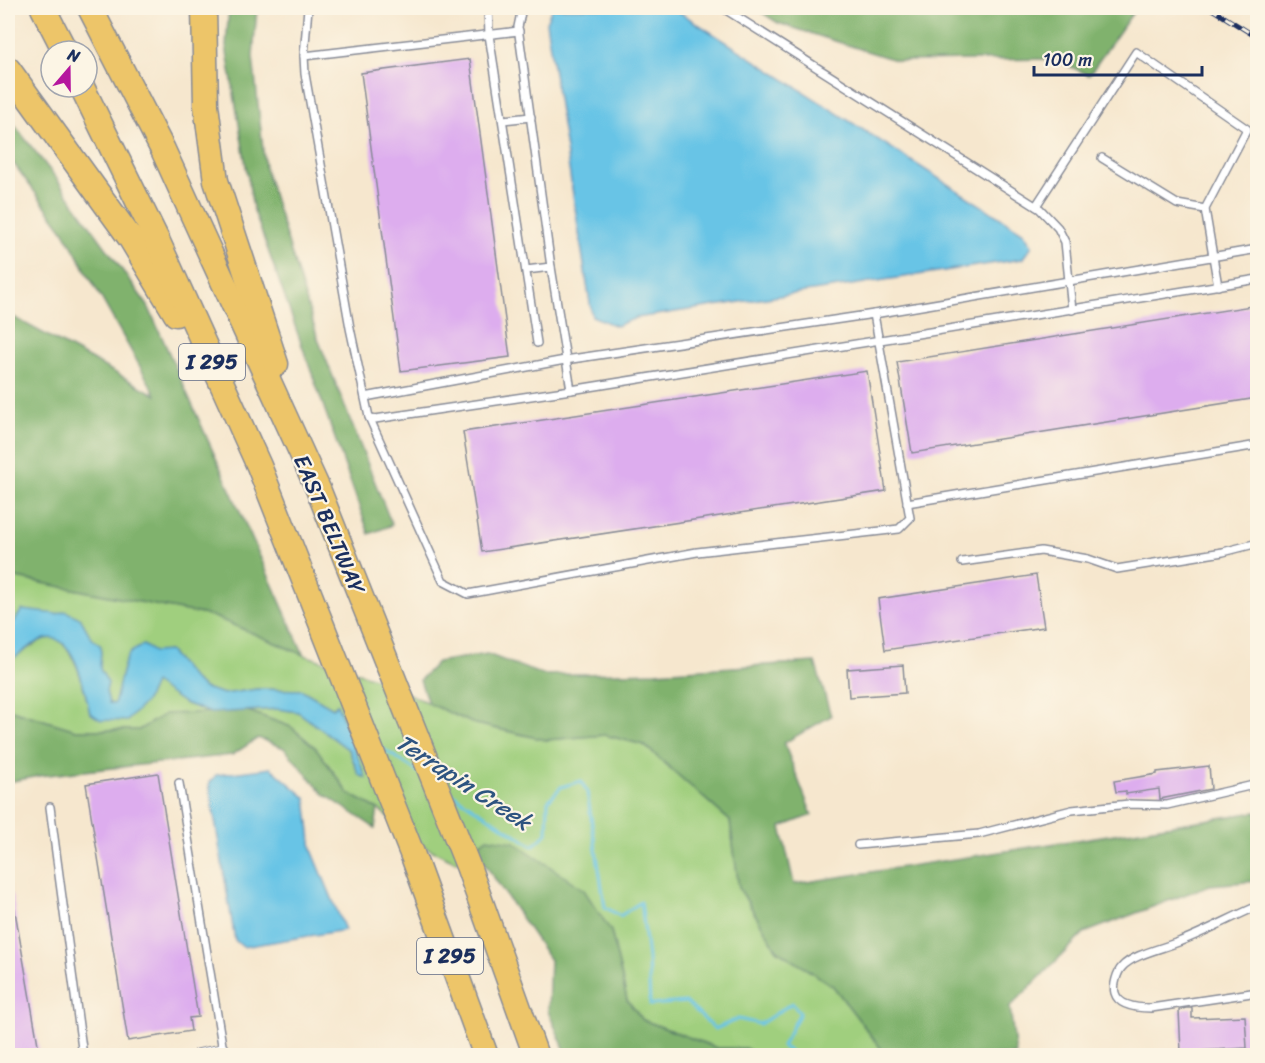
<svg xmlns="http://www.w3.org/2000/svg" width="1265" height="1063" viewBox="0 0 1265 1063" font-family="Sriracha,sans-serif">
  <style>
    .green { fill: #a0cf7e; stroke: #5e7f6e; stroke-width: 1.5 }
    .forest { fill: #80b26d; stroke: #4e7066; stroke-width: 1.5 }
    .water { fill: #68c4e6; stroke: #427aa2; stroke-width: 1.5 }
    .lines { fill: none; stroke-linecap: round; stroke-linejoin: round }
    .stream { stroke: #68c4e6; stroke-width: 3 }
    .building { fill: #ddadee }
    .service-casing { stroke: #888b96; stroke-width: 10 }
    .minor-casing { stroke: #888b96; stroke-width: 16 }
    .motorway-casing { stroke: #888b96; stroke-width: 27 }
    .service { stroke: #fff; stroke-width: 7 }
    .minor { stroke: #fff; stroke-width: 14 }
    .motorway { stroke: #edc569; stroke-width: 24 }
    .rail-casing { stroke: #1b2f5e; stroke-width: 5 }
    .rail { stroke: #fcf5e5; stroke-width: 3; stroke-dasharray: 9; stroke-linecap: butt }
    .labels { text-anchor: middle; stroke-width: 4.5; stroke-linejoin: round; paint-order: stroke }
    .shield { fill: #fcf5e5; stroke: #5e6a86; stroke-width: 1.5 }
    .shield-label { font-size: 21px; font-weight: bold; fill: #1b2f5e }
    .street-label { font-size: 22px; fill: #1b2f5e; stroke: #fcf5e5 }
    .water-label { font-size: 24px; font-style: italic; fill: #2e5480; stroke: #fcf5e5 }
  </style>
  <rect width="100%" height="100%" fill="#fcf5e5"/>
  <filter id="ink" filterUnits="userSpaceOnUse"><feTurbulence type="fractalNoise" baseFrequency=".0167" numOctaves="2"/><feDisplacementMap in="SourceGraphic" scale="12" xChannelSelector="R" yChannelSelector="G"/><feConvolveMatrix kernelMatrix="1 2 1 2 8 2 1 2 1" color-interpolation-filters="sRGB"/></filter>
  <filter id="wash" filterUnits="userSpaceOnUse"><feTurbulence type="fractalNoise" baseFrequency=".008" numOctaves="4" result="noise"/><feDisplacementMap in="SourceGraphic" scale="24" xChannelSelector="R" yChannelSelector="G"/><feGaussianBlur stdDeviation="1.35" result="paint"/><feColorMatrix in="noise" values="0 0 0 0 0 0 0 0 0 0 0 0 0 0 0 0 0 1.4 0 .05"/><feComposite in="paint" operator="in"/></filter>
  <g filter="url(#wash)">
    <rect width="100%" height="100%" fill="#f6e7ce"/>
    <g class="green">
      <path d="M 8,572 L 17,578 L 212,616 L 304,655 L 374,678 L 472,723 L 546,740 L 605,735 L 644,745 L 730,821 L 739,888 L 777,950 L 833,986 L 886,1055 L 758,1055 L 744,1048 L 717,1048 L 643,1020 L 627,1000 L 611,931 L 487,838 L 457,862 L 427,848 L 378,809 L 349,794 L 316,748 L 291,727 L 248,711 L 278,709 L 298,712 L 349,750 L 359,775 L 337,704 L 333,708 L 302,690 L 257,689 L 224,694 L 204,688 L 194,680 L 169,651 L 122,671 L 119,690 L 114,705 L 109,703 L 106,691 L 108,683 L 100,669 L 101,646 L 92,639 L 80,618 L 22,610 L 14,622 L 8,625 Z"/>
      <path d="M 56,638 C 79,655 83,686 90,713 L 146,701 L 154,682 L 184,703 L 211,713 L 165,714 L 139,730 L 76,730 L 8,709 L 8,661 L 43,639 Z"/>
    </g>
    <g class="forest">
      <path d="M 229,8 L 257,8 L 253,57 L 265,168 L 318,339 L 392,525 L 369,534 L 253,208 L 226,46 Z"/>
      <path d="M 755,8 L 1136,8 L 1089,75 L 1053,59 L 898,61 L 778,23 Z"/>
      <path d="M 8,117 L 56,178 L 148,306 L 304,655 L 212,616 L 17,578 L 8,572 L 8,314 L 156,395 L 63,230 L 8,156 Z"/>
      <path d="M 487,654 L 543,675 L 655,672 L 815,662 L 831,716 L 784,743 L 812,815 L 781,827 L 794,884 L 1257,812 L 1257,881 L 1210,885 L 1084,933 L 1010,1007 L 1016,1055 L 886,1055 L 833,986 L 777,950 L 739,888 L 730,821 L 644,745 L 605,735 L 546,740 L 472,723 L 428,703 L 420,680 L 437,662 Z"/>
      <path d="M 8,709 L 76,730 L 139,730 L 165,714 L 248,711 L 291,727 L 316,748 L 349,794 L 378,809 L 375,828 L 324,794 L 284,748 L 258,738 L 232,755 L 39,776 L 8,782 Z"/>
      <path d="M 487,838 L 514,842 L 584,890 L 611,931 L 627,1000 L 643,1020 L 717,1048 L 745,1048 L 758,1055 L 567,1055 L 548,1011 L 550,960 L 474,848 Z"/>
    </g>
    <g class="water">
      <path d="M 552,8 L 673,8 L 1024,233 L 1032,246 L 1022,259 L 636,318 L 616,326 L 592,316 L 546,22 Z"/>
      <path d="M 22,610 L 57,614 L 65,611 L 80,618 L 92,639 L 101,646 L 100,669 L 108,683 L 106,691 L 109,703 L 114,704 C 119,691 122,661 130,653 C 133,650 139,648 143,645 L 154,652 L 169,651 L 194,680 L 204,688 L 224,694 L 257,689 L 302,690 L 333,708 L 337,704 L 366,778 L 359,775 L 349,750 L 298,712 L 278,709 L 211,713 L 184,703 L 154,683 L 146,701 L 127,721 L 101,720 L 90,713 C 85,692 75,631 45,639 C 31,642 20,656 8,661 L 8,625 L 14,622 Z"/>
      <path d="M 271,768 L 306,798 L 312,850 L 345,930 L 243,947 L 235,940 L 209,784 L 216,775 Z"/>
    </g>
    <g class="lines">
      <g class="stream">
        <path d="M 383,749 L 420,773"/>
        <path d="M 451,793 L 533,846 L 547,833 L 548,801 L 561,787 L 581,781 L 587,792 L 605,907 L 620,916 L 641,902 L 648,958 L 650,1005 L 686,1002 L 715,1029 L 738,1019 L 760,1024 L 792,1003 L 800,1013 L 782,1046 L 796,1056"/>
        <path d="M 804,1056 L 817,1053 L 819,1056"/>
      </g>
    </g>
    <g id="blocks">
      <g class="building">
        <path d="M 470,59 L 510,357 L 401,371 L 361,73 Z"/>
        <path d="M 1251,306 L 1257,348 L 1257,398 L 912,453 L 897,362 Z"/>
        <path d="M 867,371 L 886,491 L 482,552 L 463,432 Z"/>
        <path d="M 1036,575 L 1044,627 L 885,650 L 878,599 Z"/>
        <path d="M 903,665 L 905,693 L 849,697 L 847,669 Z"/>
        <path d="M 1209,766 L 1211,789 L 1160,799 L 1159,789 L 1126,794 L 1126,791 L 1116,792 L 1114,781 L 1157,774 L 1157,772 Z"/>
        <path d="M 158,773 L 198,1017 L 189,1018 L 191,1031 L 128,1041 L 86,784 Z"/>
        <path d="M 12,894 L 40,1056 L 8,1056 L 8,895 Z"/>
        <path d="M 1186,1008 L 1192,1008 L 1192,1018 L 1245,1016 L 1247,1048 L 1181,1052 L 1179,1010 Z"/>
      </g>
    </g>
  </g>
  <g filter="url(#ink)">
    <use href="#blocks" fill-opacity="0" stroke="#888b96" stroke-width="1.5"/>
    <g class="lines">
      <g class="service-casing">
        <g id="service">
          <path d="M 308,8 L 304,56 L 305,74 L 350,328 L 369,417 L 375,419 L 571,390 L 551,267 L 518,27 L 522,8"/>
          <path d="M 488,8 L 489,35 L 537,343"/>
          <path d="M 723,8 L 1040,209 L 1058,228 L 1065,242 L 1072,310"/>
          <path d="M 304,56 L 519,31"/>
          <path d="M 503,120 L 531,117"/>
          <path d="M 1102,158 L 1177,204 L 1205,209"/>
          <path d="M 1036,206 L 1136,52 L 1247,129 L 1205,209 L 1218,286"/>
          <path d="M 526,270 L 551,267"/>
          <path d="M 571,390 L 1258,279"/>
          <path d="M 365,397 L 565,360 L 874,314 L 1258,249"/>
          <path d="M 369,417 L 443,581 L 468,594 L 697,552 L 899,529 L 910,518 L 874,314"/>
          <path d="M 907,503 L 1258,445"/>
          <path d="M 962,562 L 1041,551 L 1088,559 L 1117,569 L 1223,552 L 1258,543"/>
          <path d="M 179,783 L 223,1051"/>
          <path d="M 50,807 L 83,1056"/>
          <path d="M 858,845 L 979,834 L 1072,810 L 1129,804 L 1167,805 L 1258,784"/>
          <path d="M 1258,906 C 1232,917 1207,931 1181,941 C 1165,948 1133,954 1122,967 C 1117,972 1113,986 1115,993 C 1119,1007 1139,1008 1151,1008 L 1258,992"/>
        </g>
      </g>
      <g class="minor-casing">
        <path id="minor" d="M 199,1056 L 223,1051"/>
      </g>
      <g class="motorway-casing">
        <g id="motorway">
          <path d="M 43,8 L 65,51"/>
          <path d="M 90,8 L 163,150 L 318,489 L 468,866 L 536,1056"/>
          <path d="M 204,8 L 206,105 L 216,181 L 276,364"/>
          <path d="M 8,69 L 131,239 L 176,314"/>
          <path d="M 82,87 L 158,242 L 259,466 L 413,856 L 486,1056"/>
        </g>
      </g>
      <use href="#service" class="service"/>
      <use href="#minor" class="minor"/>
      <use href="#motorway" class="motorway"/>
      <g class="rail-casing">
        <path id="rail" d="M 1210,8 L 1258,38"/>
      </g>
      <use href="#rail" class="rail"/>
    </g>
  </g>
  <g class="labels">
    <g class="shield">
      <rect x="179" y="344" width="66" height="36" rx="4.5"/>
      <rect x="417" y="938" width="66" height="36" rx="4.5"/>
    </g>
    <g class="shield-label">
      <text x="212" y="369">I 295</text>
      <text x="450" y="963">I 295</text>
    </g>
    <g class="street-label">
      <text transform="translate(330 524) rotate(67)" y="8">EAST BELTWAY</text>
    </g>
    <g class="water-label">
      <text transform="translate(464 782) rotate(33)" y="8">Terrapin Creek</text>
    </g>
  </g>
  <rect width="1265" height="1063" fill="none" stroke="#fcf5e5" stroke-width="30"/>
  <g transform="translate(69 69) rotate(20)"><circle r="28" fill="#fcf5e5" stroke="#a2a6af" stroke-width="1.5"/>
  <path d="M0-4.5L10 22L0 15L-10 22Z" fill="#b5179e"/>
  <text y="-9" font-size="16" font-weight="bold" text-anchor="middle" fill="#1b2f5e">N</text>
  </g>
  <path d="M1034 66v9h168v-9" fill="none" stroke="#1b2f5e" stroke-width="3"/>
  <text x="1043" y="66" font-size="18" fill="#1b2f5e" stroke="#fcf5e5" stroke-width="4.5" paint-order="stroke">100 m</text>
</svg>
